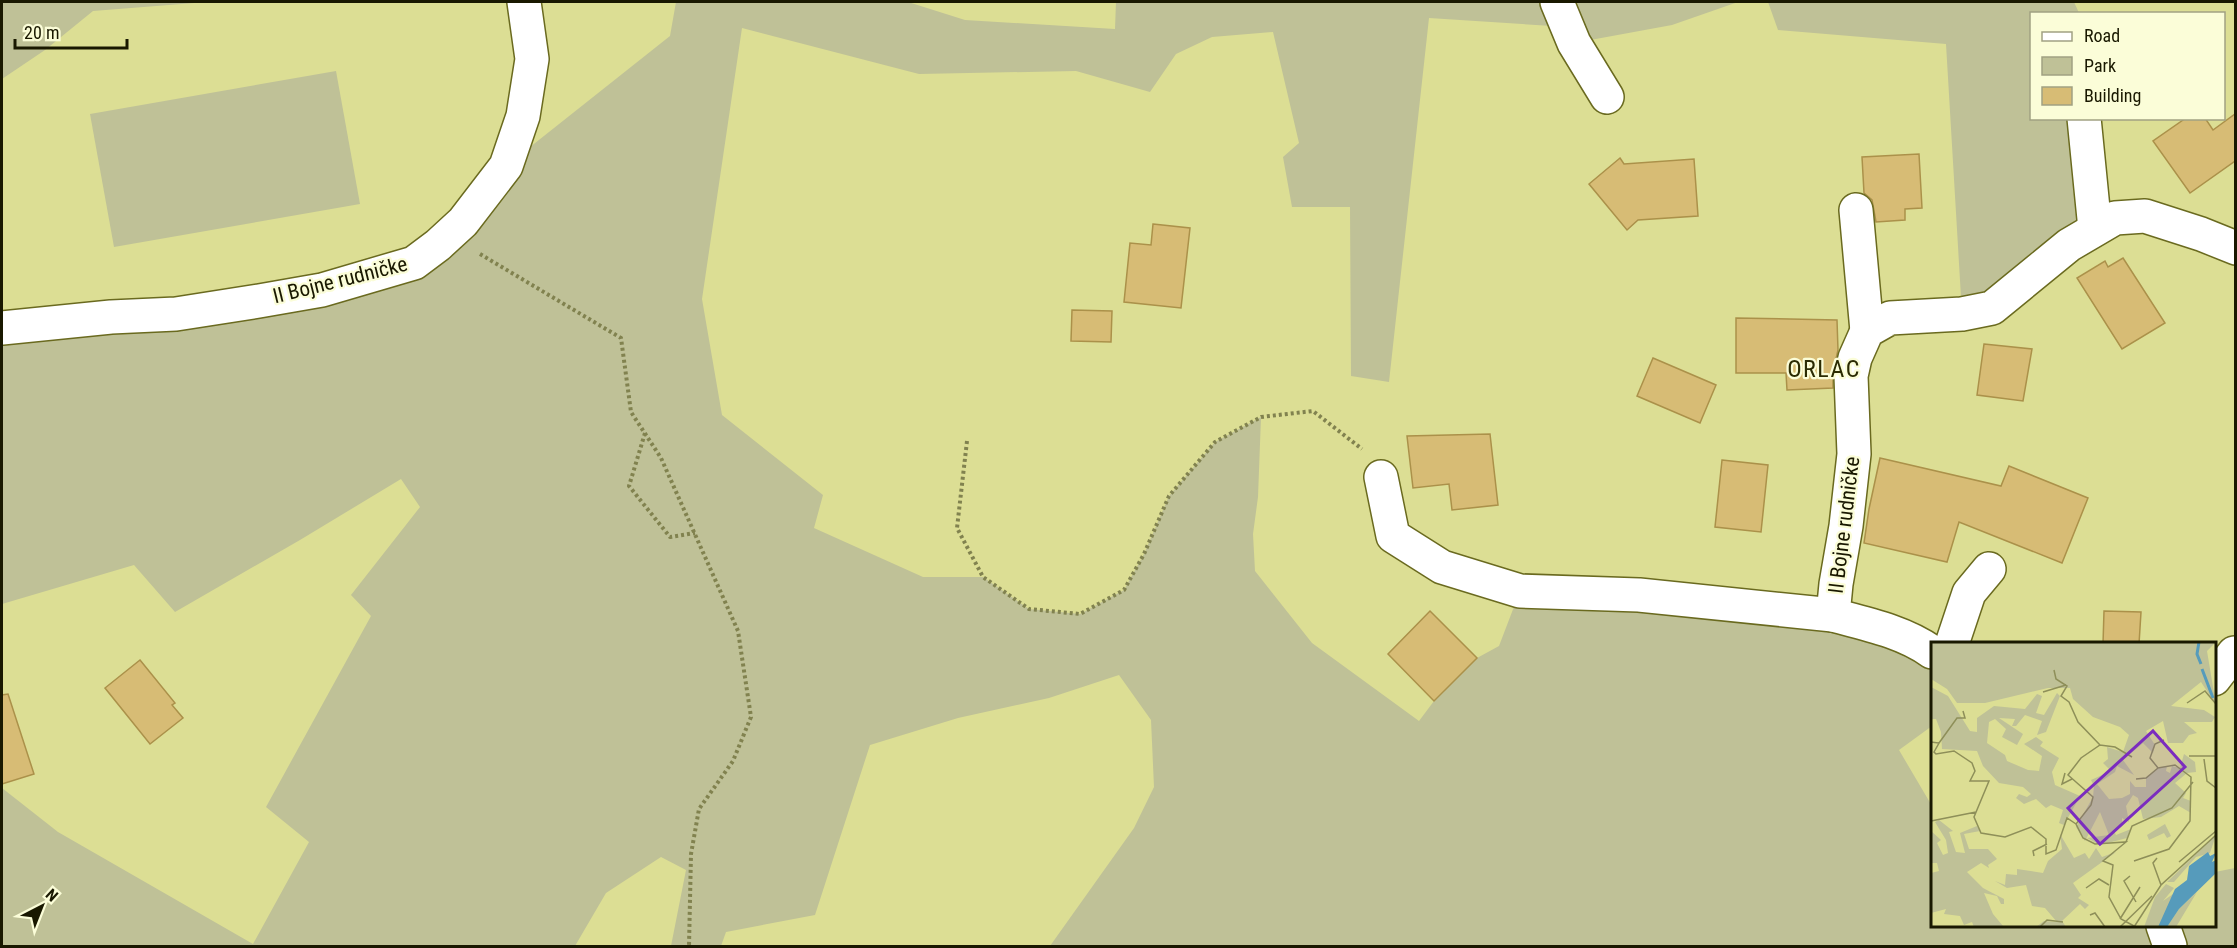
<svg xmlns="http://www.w3.org/2000/svg" width="2237" height="948" viewBox="0 0 2237 948" font-family="'Roboto Condensed',sans-serif">
  <style>
    .green { fill: #bfc197 }
    .building { fill: #d7bc75; stroke: #ab914a; stroke-width: 1.5 }
    .lines { fill: none; stroke-linecap: round; stroke-linejoin: round }
    .street-casing { stroke: #6a6a1f; stroke-width: 36 }
    .path { stroke: #81824f; stroke-width: 4; stroke-dasharray: 3 3; stroke-linecap: butt }
    .street { stroke: #fff; stroke-width: 33 }
    .labels { text-anchor: middle; stroke-width: 4.5; stroke-linejoin: round; paint-order: stroke }
    .street-label { font-size: 21px; fill: #191800; stroke: #fbfdd8 }
    .quarter-label { font-size: 24px; letter-spacing: 1.5px; fill: #2b2b03; stroke: #fbfdd8 }
    .inset-river { fill: none; stroke: #569bbb; stroke-width: 3 }
    .inset-road { fill: none; stroke: #8e8f59; stroke-width: 1.5 }
    .view { fill: #7b2cbf; fill-opacity: 0.15; stroke: #7b2cbf; stroke-width: 3 }
    .inset-edge { fill: none; stroke: #191800; stroke-width: 3 }
  </style>
  <rect width="100%" height="100%" fill="#dcde94"/>
  <g class="green">
    <path d="M 2,2 L 207,2 L 93,11 L 45,50 L 2,79 Z"/>
    <path d="M 676,2 L 908,2 L 965,20 L 1115,29 L 1116,2 L 1738,2 L 1672,25 L 1574,43 L 1568,27 L 1429,18 L 1389,382 L 1351,376 L 1350,207 L 1292,207 L 1283,157 L 1299,143 L 1273,32 L 1212,37 L 1176,54 L 1150,92 L 1076,71 L 919,74 L 742,28 L 702,299 L 722,415 L 823,495 L 814,528 L 923,577 L 983,577 L 1029,609 L 1080,614 L 1124,590 L 1144,554 L 1169,496 L 1215,442 L 1261,417 L 1258,497 L 1253,534 L 1255,571 L 1312,643 L 1419,721 L 1434,701 L 1477,658 L 1499,646 L 1520,591 L 1833,615 L 1932,652 L 1932,726 L 1899,750 L 1932,806 L 1932,926 L 2214,926 L 2215,872 L 2235,868 L 2235,946 L 1050,946 L 1134,828 L 1154,787 L 1151,720 L 1119,675 L 1049,698 L 958,718 L 870,745 L 815,915 L 726,932 L 721,946 L 671,946 L 686,870 L 661,857 L 606,893 L 575,946 L 2,946 L 2,788 L 58,832 L 253,944 L 309,842 L 266,807 L 371,616 L 351,595 L 420,507 L 401,479 L 300,540 L 175,612 L 134,565 L 2,604 L 2,328 L 414,263 L 506,166 L 670,36 Z"/>
    <path d="M 1768,2 L 2074,2 L 2079,13 L 2032,14 L 2032,118 L 2084,119 L 2095,229 L 1962,314 L 1946,44 L 1778,30 Z"/>
    <path d="M 336,71 L 360,204 L 114,247 L 90,114 Z"/>
  </g>
  <g class="building">
    <path d="M 2235,114 L 2235,161 L 2190,193 L 2153,141 L 2186,118 L 2205,118 L 2213,130 Z"/>
    <path d="M 1919,154 L 1922,208 L 1905,209 L 1905,220 L 1876,222 L 1872,200 L 1864,193 L 1862,157 Z"/>
    <path d="M 1620,158 L 1624,164 L 1694,159 L 1698,216 L 1638,220 L 1627,230 L 1589,184 Z"/>
    <path d="M 1153,224 L 1190,228 L 1181,308 L 1124,302 L 1130,243 L 1151,245 Z"/>
    <path d="M 2123,258 L 2165,323 L 2122,349 L 2077,278 L 2105,261 L 2108,267 Z"/>
    <path d="M 1072,310 L 1112,311 L 1111,342 L 1071,341 Z"/>
    <path d="M 1736,318 L 1837,320 L 1838,350 L 1833,372 L 1833,388 L 1787,390 L 1786,373 L 1736,373 Z"/>
    <path d="M 1984,344 L 2032,349 L 2023,401 L 1977,395 Z"/>
    <path d="M 1653,358 L 1716,385 L 1700,423 L 1637,396 Z"/>
    <path d="M 1490,434 L 1498,505 L 1452,510 L 1449,484 L 1413,488 L 1407,436 Z"/>
    <path d="M 1880,458 L 2001,486 L 2009,466 L 2088,498 L 2062,563 L 1959,522 L 1947,562 L 1864,543 L 1869,509 Z"/>
    <path d="M 1722,460 L 1768,465 L 1761,532 L 1715,527 Z"/>
    <path d="M 1430,611 L 1477,658 L 1434,701 L 1388,654 Z"/>
    <path d="M 2104,611 L 2141,612 L 2139,644 L 2103,644 Z"/>
    <path d="M 140,660 L 175,703 L 172,705 L 183,718 L 150,744 L 105,688 Z"/>
    <path d="M 8,694 L 34,774 L 2,784 L 2,695 Z"/>
  </g>
  <g class="lines">
    <g class="street-casing">
      <g id="street">
        <path d="M 1557,2 L 1574,43 L 1607,97"/>
        <path d="M 2084,118 L 2095,229"/>
        <path d="M 1856,210 L 1867,331"/>
        <path d="M 2,328 L 111,317 L 176,314 L 259,301 L 322,290 L 414,263 L 438,245 L 463,222 L 506,166 L 523,116 L 532,59 L 524,2"/>
        <path d="M 1381,477 L 1393,536 L 1442,567 L 1520,591 L 1639,595 L 1833,615"/>
        <path d="M 1952,644 L 1969,593 L 1989,569"/>
        <path d="M 1932,652 C 1904,632 1867,624 1833,615 L 1836,584 L 1846,526 L 1854,454 L 1851,376 L 1855,358 L 1867,331 L 1890,318 L 1962,314 L 1992,308 L 2069,245 L 2115,218 L 2145,216 L 2201,234 L 2236,248"/>
        <path d="M 2214,679 L 2234,653"/>
        <path d="M 2163,926 L 2170,946"/>
      </g>
    </g>
    <g class="path">
      <path d="M 480,254 L 621,338 L 631,412 L 661,458 L 738,631 L 751,717 L 733,761 L 699,809 L 691,854 L 689,946"/>
      <path d="M 645,433 L 629,486 L 670,537 L 695,533"/>
      <path d="M 967,441 L 957,528 L 983,577 L 1029,609 L 1080,614 L 1124,590 L 1144,554 L 1169,496 L 1215,442 L 1261,417 L 1313,411 L 1362,449"/>
    </g>
    <use href="#street" class="street"/>
  </g>
  <g class="labels">
    <g class="street-label">
      <text transform="translate(340 280) rotate(-14)" y="7">II Bojne rudničke</text>
      <text transform="translate(1844 525) rotate(-83)" y="7">II Bojne rudničke</text>
    </g>
    <g class="quarter-label">
      <text x="1824" y="377">ORLAC</text>
    </g>
  </g>
  <g transform="translate(1931 642)">
    <rect width="285" height="285" fill="#dcde94"/>
    <path d="M 0,0 L 285,0 L 276,9 L 285,63 L 270,40 L 240,64 L 273,68 L 284,75 L 281,80 L 253,80 L 266,91 L 258,93 L 252,101 L 237,101 L 232,79 L 215,89 L 224,103 L 222,111 L 212,101 L 192,118 L 203,133 L 186,124 L 184,130 L 166,142 L 178,157 L 191,156 L 199,152 L 199,139 L 204,145 L 215,145 L 215,136 L 227,126 L 236,124 L 235,129 L 239,131 L 241,124 L 249,126 L 253,112 L 264,120 L 265,130 L 256,131 L 244,141 L 255,151 L 252,156 L 260,159 L 260,171 L 248,164 L 230,175 L 212,177 L 207,156 L 202,153 L 195,164 L 198,180 L 191,176 L 191,184 L 183,189 L 185,193 L 200,187 L 196,196 L 169,203 L 156,196 L 178,193 L 169,170 L 154,199 L 145,185 L 162,155 L 163,144 L 160,138 L 180,129 L 172,121 L 177,117 L 176,105 L 192,110 L 198,93 L 189,85 L 162,75 L 142,57 L 139,46 L 117,46 L 54,61 L 26,61 L 16,47 L 0,37 ZM 0,45 L 17,54 L 39,89 L 46,90 L 46,76 L 63,64 L 94,67 L 106,52 L 111,54 L 105,71 L 113,73 L 126,51 L 129,54 L 115,90 L 106,93 L 111,79 L 94,73 L 85,84 L 81,84 L 84,77 L 68,76 L 92,92 L 86,103 L 71,95 L 75,87 L 64,77 L 58,80 L 56,101 L 74,113 L 76,119 L 97,128 L 108,129 L 111,114 L 93,102 L 105,95 L 112,100 L 109,104 L 128,116 L 121,130 L 124,143 L 149,154 L 133,183 L 128,181 L 132,168 L 120,163 L 115,166 L 105,157 L 93,162 L 85,156 L 88,152 L 96,155 L 100,152 L 92,145 L 68,141 L 52,124 L 46,109 L 11,107 L 10,90 L 5,77 L 0,77 ZM 8,178 L 22,189 L 18,190 L 25,210 L 34,211 L 29,191 L 46,184 L 49,189 L 33,192 L 38,207 L 57,207 L 66,217 L 57,223 L 58,226 L 50,221 L 36,230 L 52,246 L 73,257 L 73,262 L 70,262 L 66,254 L 53,251 L 62,272 L 72,284 L 78,285 L 43,285 L 41,280 L 33,283 L 29,274 L 13,272 L 15,267 L 0,271 L 0,231 L 8,229 L 6,221 L 0,221 L 0,189 L 10,198 L 6,201 L 12,213 L 17,211 L 15,198 L 4,180 ZM 234,182 L 240,194 L 236,196 L 233,191 L 218,198 L 216,193 ZM 129,192 L 143,216 L 154,211 L 158,217 L 165,206 L 171,215 L 185,210 L 142,241 L 150,253 L 147,256 L 158,263 L 154,267 L 149,262 L 131,279 L 135,285 L 105,285 L 113,279 L 126,280 L 114,266 L 101,264 L 95,243 L 76,246 L 64,239 L 74,243 L 75,232 L 86,233 L 86,227 L 112,231 L 117,219 L 131,207 ZM 285,193 L 279,211 L 265,215 L 243,240 L 236,240 ZM 235,242 L 243,246 L 232,259 L 242,252 L 240,262 L 227,285 L 213,285 L 224,255 ZM 266,250 L 245,285 L 236,285 L 248,267 Z" fill="#bfc197"/>
    <path d="M 277,210 L 279,214 L 285,211 L 281,220 L 285,218 L 285,231 L 248,267 L 236,285 L 227,285 L 244,247 L 256,238 L 258,224 Z" fill="#569bbb"/>
    <path class="inset-river" d="M 268,0 L 266,12 L 270,22M 271,27 L 282,56"/>
    <path class="inset-road" d="M 123,28 L 125,37 L 136,44 L 130,54 L 138,60 L 147,80 L 169,103M 112,50 L 135,43M 256,61 L 274,49 L 285,62M 0,100 L 8,101 L 3,110 L 5,112 L 23,109 L 41,121 L 44,129 L 39,139 L 58,139 L 43,175 L 50,191 L 74,195 L 100,185 L 115,197 L 115,212 L 125,208 L 136,176 L 145,182M 8,101 L 26,76 L 34,76 L 32,69M 258,114 L 285,114M 201,115 L 184,105 L 169,103 L 150,116 L 137,133 L 162,155 L 160,163 L 145,182 L 152,196 L 164,202 L 195,200 L 172,219 L 182,223 L 178,255 L 190,277 L 203,284M 273,117 L 276,139 L 285,146M 134,131 L 131,142 L 141,137M 205,137 L 215,136 L 227,126M 0,179 L 45,170M 195,200 L 201,184 L 241,166 L 262,140M 103,214 L 102,209 L 116,202M 226,216 L 222,221 L 230,243M 203,219 L 238,207 L 259,179 L 260,135 L 244,123 L 227,126 L 219,116 L 224,102 L 233,98M 248,220 L 285,189M 199,234 L 193,239 L 205,260M 155,246 L 168,237 L 178,243M 159,273 L 164,271 L 174,285M 189,277 L 209,245M 109,285 L 116,278 L 132,280M 189,285 L 221,254M 203,285 L 230,243 L 285,193"/>
    <path class="view" d="M 222,89 L 254,125 L 169,202 L 137,166 Z"/>
    <rect width="285" height="285" class="inset-edge"/>
  </g>
  <rect width="2237" height="948" fill="none" stroke="#191800" stroke-width="6"/>
  <rect x="2030" y="12" width="195" height="108" fill="#fbfdd8" stroke="#a1a182" stroke-width="1.5"/>
  <rect x="2042" y="32" width="30" height="9" fill="#ffffff" stroke="#a1a182" stroke-width="1.5"/>
  <text x="2084" y="42" font-size="18" fill="#191800">Road</text>
  <rect x="2042" y="57" width="30" height="18" fill="#bfc197" stroke="#a1a182" stroke-width="1.5"/>
  <text x="2084" y="72" font-size="18" fill="#191800">Park</text>
  <rect x="2042" y="87" width="30" height="18" fill="#d7bc75" stroke="#a1a182" stroke-width="1.5"/>
  <text x="2084" y="102" font-size="18" fill="#191800">Building</text>
  <g transform="translate(42 906) rotate(42)" stroke="#fbfdd8" stroke-width="4.5" paint-order="stroke">
  <path d="M0-4.5L10 22L0 15L-10 22Z" fill="#191800"/>
  <text y="-9" font-size="16" font-weight="bold" text-anchor="middle" fill="#191800">N</text>
  </g>
  <path d="M15 39v9h112v-9" fill="none" stroke="#191800" stroke-width="3"/>
  <text x="24" y="39" font-size="18" fill="#191800" stroke="#fbfdd8" stroke-width="4.5" paint-order="stroke">20 m</text>
</svg>
